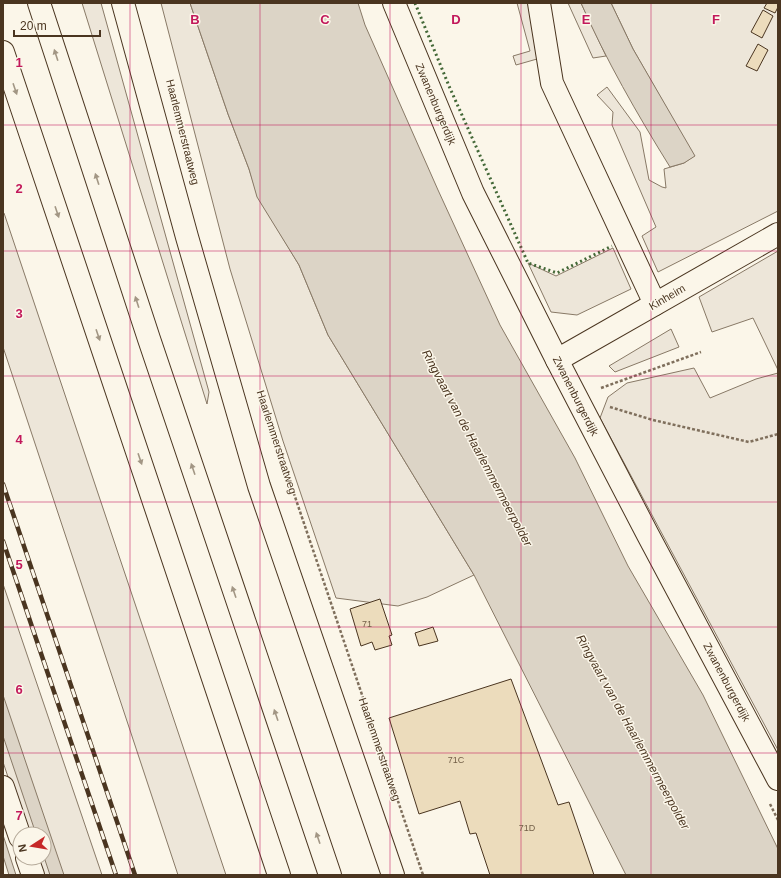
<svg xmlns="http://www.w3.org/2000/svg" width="781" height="878" viewBox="0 0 781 878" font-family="Arial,sans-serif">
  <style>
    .green { fill: #ede6d9; stroke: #887966 }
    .water { fill: #dcd4c6; stroke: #887966 }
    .building { fill: #ecdcbc; stroke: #4a3520 }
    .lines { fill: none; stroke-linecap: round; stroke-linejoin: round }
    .minor-casing { stroke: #4a3520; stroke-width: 24 }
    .major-casing { stroke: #4a3520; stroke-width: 24 }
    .highway-casing { stroke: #4a3520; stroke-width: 24 }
    .path { stroke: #7f6f5c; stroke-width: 2.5; stroke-dasharray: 3 2; stroke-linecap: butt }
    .minor { stroke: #fbf6e9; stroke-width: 22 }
    .major { stroke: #fbf6e9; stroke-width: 22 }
    .highway { stroke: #fbf6e9; stroke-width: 22 }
    .rail-casing { stroke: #4a3520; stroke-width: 4.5 }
    .rail { stroke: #fbf6e9; stroke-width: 3; stroke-dasharray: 9; stroke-linecap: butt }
    .hedge { stroke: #436837; stroke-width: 3; stroke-dasharray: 2 3; stroke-linecap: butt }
    .oneway { fill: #a29684 }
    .grid { fill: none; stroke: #c2185b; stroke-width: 1; stroke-opacity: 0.55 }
    .labels { text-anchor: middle; stroke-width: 3; stroke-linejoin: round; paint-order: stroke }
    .number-label { font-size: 9px; fill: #725f47 }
    .street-label { font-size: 11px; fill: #4a3520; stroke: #fbf6e9 }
    .water-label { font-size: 12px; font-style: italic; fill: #4a3520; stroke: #fbf6e9 }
    .grid-label { font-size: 13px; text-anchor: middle; font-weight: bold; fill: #c2185b; stroke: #fbf6e9; stroke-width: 3; stroke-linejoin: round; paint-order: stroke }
  </style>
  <rect width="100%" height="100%" fill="#fbf6e9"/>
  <g class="green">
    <path d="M 82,3 L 101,3 L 209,392 L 207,404 Z"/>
    <path d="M 161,3 L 190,3 L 228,114 L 249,169 L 258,197 L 299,265 L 328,335 L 474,575 L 427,597 L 398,606 L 336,598 L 283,441 L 230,269 Z"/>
    <path d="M 517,3 L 530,3 L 537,59 L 516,65 L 513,56 L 530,51 Z"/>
    <path d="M 568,3 L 581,3 L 606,56 L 593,58 Z"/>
    <path d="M 611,3 L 778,3 L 778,211 L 658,272 L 642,236 L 656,227 L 612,125 L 613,112 L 597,95 L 607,87 L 640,132 L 649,180 L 662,187 L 666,188 L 664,169 L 684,163 L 694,156 L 633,49 Z"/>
    <path d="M 3,212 L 4,213 L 226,875 L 178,875 L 3,347 Z"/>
    <path d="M 613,248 L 631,289 L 577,315 L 551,312 L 528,263 L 556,276 Z"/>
    <path d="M 778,251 L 778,370 L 753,318 L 712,332 L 699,297 Z"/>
    <path d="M 671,329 L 679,347 L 615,372 L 609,366 Z"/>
    <path d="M 694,368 L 710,398 L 756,379 L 778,373 L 778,750 L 600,418 L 608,397 L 627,383 Z"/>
    <path d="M 3,584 L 102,875 L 41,875 L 35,858 L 44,858 L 44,834 L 27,834 L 3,762 Z"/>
  </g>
  <g class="water">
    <path d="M 190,3 L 358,3 L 365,25 L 438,190 L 500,325 L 575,458 L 628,566 L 703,695 L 778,849 L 778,875 L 626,875 L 474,575 L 328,335 L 299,265 L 257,197 L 249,169 L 228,114 Z"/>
    <path d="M 581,3 L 611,3 L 633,49 L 695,156 L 684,163 L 670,167 C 637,114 606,60 581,3 Z"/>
    <path d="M 3,695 L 64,875 L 50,875 L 44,857 L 44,834 L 36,834 L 3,736 Z"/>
    <path d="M 3,835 L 16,875 L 9,875 L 3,856 Z"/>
  </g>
  <g class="building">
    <path d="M 767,3 L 778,3 L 778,7 L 775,13 L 764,8 Z"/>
    <path d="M 763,10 L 773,16 L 762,38 L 751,32 Z"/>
    <path d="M 758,44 L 768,50 L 757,71 L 746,66 Z"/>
    <path d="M 380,599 L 392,635 L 389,636 L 392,645 L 375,650 L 372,642 L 361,646 L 350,609 Z"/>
    <path d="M 433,627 L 438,641 L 419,646 L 415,633 Z"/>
    <path d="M 511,679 L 558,805 L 569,802 L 594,875 L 490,875 L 476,833 L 470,834 L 460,801 L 419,814 L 389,718 Z"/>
  </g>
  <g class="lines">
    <g class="minor-casing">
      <g id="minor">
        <path d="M 394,3 L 473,193 L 557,360 L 648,535 L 778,779"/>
        <path d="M 539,3 L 552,83 L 655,304"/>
        <path d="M 557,360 L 778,234"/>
        <path d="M 3,787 L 20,837"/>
        <path d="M 27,858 L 33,875"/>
      </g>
    </g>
    <g class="major-casing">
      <path id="major" d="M 123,3 L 187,237 L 259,486 L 393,875"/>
    </g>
    <g class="highway-casing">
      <g id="highway">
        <path d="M 39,3 L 149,339 L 330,875"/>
        <path d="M 3,52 L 279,875"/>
      </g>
    </g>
    <g class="path">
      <path d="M 601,388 L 701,352"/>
      <path d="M 610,407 L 653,420 L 749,442 L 778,434"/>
      <path d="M 268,417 L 423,875"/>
      <path d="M 770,804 L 778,820"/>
    </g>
    <use href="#minor" class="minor"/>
    <use href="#major" class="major"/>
    <use href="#highway" class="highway"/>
    <g class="rail-casing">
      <g id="rail">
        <path d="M 3,484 L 135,875"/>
        <path d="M 3,541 L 116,875"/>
      </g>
    </g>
    <use href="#rail" class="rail"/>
    <path class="hedge" d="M 415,3 L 449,86 L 528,263 L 557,273 L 612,246"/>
  </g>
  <defs><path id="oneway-solid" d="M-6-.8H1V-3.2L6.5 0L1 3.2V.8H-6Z"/></defs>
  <g class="oneway">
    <use href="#oneway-solid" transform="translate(56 55) rotate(-108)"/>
    <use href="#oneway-solid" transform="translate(15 89) rotate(71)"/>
    <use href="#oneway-solid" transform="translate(97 179) rotate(-108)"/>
    <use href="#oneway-solid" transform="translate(57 212) rotate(71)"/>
    <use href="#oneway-solid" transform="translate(137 302) rotate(-108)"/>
    <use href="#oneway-solid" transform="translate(98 335) rotate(71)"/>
    <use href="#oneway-solid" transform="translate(140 459) rotate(71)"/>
    <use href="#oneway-solid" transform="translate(193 469) rotate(-109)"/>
    <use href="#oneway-solid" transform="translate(234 592) rotate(-109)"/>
    <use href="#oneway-solid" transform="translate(276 715) rotate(-109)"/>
    <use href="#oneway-solid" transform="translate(318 838) rotate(-109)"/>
  </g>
  <path class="grid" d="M 130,3 L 130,875M 260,3 L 260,875M 390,3 L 390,875M 521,3 L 521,875M 651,3 L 651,875M 3,125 L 778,125M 3,251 L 778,251M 3,376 L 778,376M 3,502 L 778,502M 3,627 L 778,627M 3,753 L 778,753"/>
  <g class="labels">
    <g class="number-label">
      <text x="367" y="627">71</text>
      <text x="456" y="763">71C</text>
      <text x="527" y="831">71D</text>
    </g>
    <g class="street-label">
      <text transform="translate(436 104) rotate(67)" y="4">Zwanenburgerdijk</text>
      <text transform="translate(183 132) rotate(76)" y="4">Haarlemmerstraatweg</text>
      <text transform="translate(667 297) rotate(-30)" y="4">Kinheim</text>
      <text transform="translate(576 396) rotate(63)" y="4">Zwanenburgerdijk</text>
      <text transform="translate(277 442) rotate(72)" y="4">Haarlemmerstraatweg</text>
      <text transform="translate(727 682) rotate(62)" y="4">Zwanenburgerdijk</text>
      <text transform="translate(380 749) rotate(71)" y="4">Haarlemmerstraatweg</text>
    </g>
    <g class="water-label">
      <text transform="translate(477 448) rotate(62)" y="4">Ringvaart van de Haarlemmermeerpolder</text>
      <text transform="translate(633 732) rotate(61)" y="4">Ringvaart van de Haarlemmermeerpolder</text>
    </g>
  </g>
  <g class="grid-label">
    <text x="195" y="24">B</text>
    <text x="325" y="24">C</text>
    <text x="456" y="24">D</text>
    <text x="586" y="24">E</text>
    <text x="716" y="24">F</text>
    <text x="19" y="67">1</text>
    <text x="19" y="193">2</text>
    <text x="19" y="318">3</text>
    <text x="19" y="444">4</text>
    <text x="19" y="569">5</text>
    <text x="19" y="694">6</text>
    <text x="19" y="820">7</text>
  </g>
  <rect width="781" height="878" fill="none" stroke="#4a3520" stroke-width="8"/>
  <g transform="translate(32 846) rotate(258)"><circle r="19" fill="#fbf6e9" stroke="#b4a999"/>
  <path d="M0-3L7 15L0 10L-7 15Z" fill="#c62828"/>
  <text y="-6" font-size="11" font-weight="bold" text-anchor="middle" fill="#4a3520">N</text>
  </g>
  <path d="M14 30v6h86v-6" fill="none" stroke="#4a3520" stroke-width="2"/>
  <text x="20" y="30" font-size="12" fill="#4a3520" stroke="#fbf6e9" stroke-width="3" paint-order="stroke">20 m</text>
</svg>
